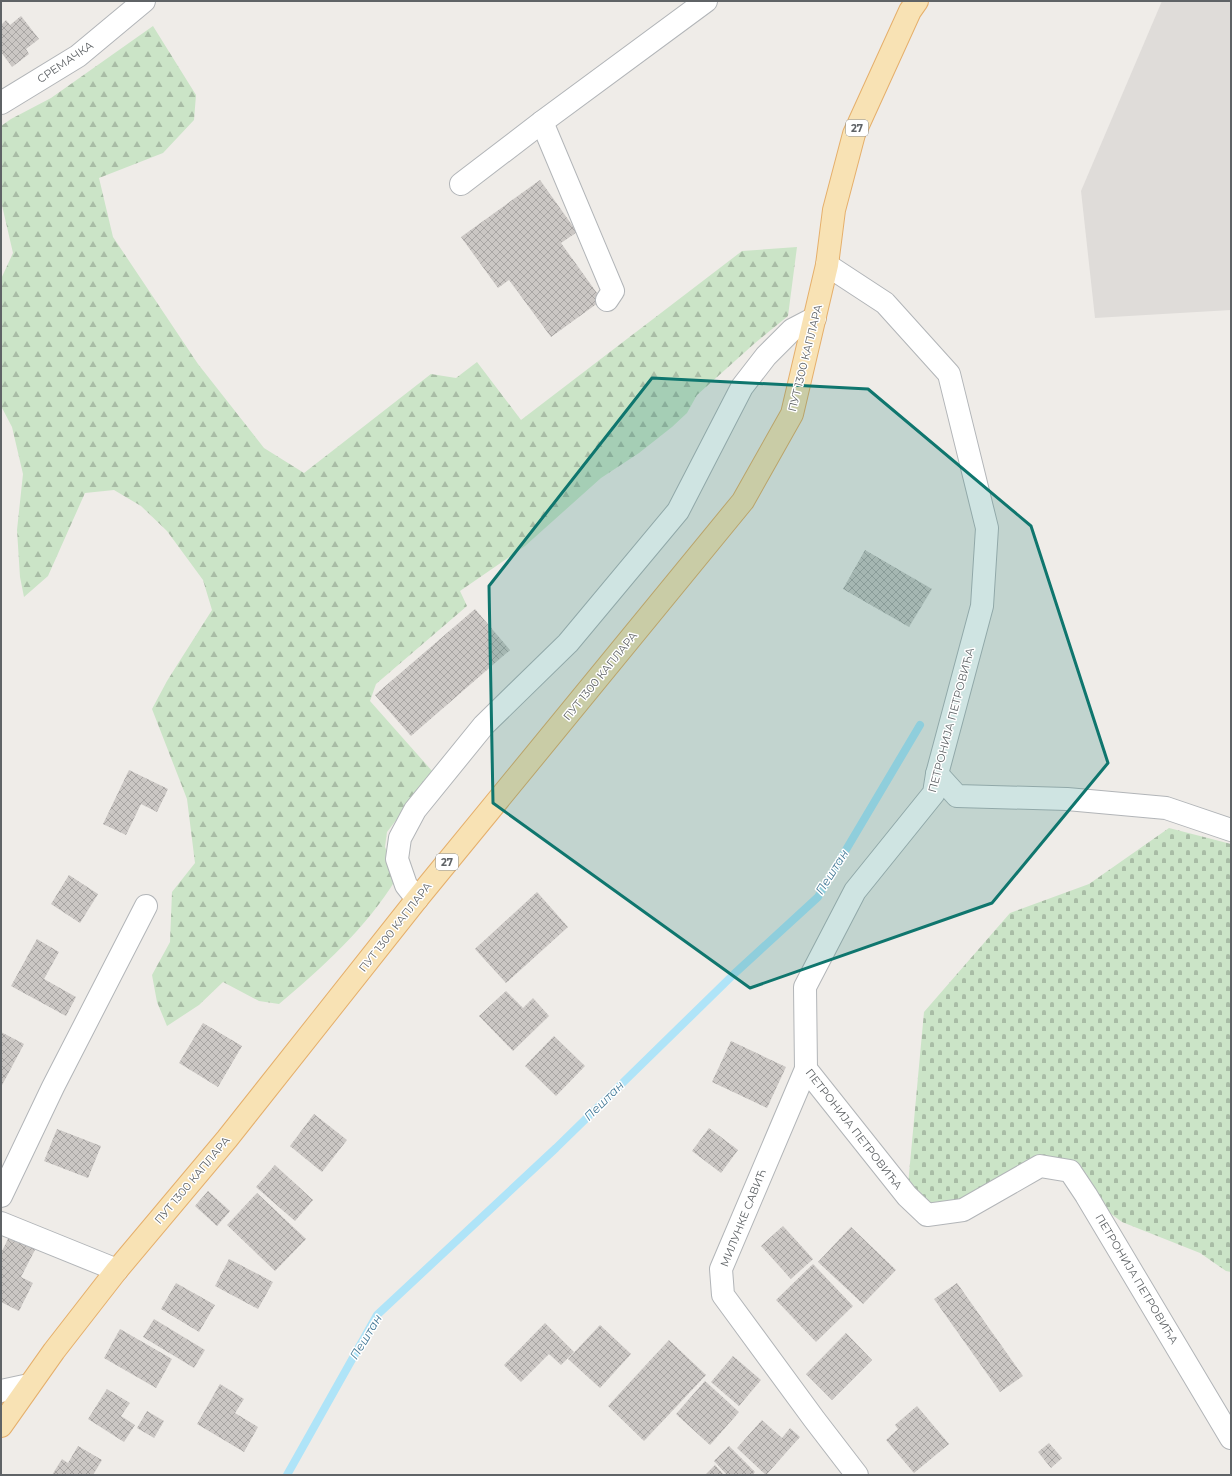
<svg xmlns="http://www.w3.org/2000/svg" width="1232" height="1476" viewBox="0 0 1232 1476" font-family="Montserrat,sans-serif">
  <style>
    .industrial { fill: #dfdcd9 }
    .forest { fill: url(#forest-firs) }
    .cemetery { fill: url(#cemetery-stones) }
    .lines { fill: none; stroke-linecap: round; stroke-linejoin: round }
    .stream { stroke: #afe4f8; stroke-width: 8 }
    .building { fill: url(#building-cross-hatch) }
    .minor-casing { stroke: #b2b5b8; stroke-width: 24 }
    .major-casing { stroke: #e5af6b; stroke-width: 24 }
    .minor { stroke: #fff; stroke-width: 22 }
    .major { stroke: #f8e2b4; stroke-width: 22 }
    .marked { fill: #0f766e; fill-opacity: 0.2; stroke: #0f766e; stroke-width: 3; stroke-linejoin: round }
    .labels { text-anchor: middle; stroke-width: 3; stroke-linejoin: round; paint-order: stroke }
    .shield { fill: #fff; stroke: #8f9294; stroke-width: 1 }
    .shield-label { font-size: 10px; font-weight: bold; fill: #5f6366 }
    .street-label { font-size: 11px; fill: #5f6366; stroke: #fff }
    .water-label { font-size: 12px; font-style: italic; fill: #467b98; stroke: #fff }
  </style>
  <defs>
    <pattern id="forest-firs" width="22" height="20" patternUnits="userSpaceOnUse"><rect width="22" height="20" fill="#cbe4c7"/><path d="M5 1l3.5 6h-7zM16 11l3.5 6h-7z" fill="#a8bca5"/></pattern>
    <pattern id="cemetery-stones" width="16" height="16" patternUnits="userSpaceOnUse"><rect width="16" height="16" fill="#cbe4c7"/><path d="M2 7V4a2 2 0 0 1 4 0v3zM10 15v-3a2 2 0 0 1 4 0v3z" fill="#a8bca5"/></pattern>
    <pattern id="building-cross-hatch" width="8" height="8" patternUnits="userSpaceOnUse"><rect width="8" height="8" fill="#cbc7c4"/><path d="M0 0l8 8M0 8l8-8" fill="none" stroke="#a8a5a3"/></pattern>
  </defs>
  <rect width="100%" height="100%" fill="#efece8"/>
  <path class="industrial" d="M 1162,1 L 1231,1 L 1231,310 L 1095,318 L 1081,191 Z"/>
  <path class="forest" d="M 153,26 L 196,95 L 194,120 L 163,153 L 99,178 L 113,237 L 198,364 L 264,448 L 304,473 L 431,374 L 456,378 L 477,362 L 521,420 L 742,251 L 797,247 L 788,316 L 755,343 L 697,395 L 687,413 L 672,427 L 639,453 L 601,478 L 525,546 L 460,591 L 467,606 L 376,684 L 370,701 L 433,772 L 387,832 L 385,847 L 393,865 L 396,879 C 367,927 322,968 279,1004 L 259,1001 L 223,982 L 199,1005 L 167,1026 L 157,1002 L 152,975 L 170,942 L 172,892 L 195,863 L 187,799 L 152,709 L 167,681 L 212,610 L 203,580 L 167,531 L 141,506 L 114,490 L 85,493 L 48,576 L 24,597 L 20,577 L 17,530 L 23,474 L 12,427 L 1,406 L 1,279 L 13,253 L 1,201 L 1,126 L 11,119 L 51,98 Z"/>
  <path class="cemetery" d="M 1169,828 L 1231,844 L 1231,1272 L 1226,1271 L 1200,1253 L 1122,1222 L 1099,1205 L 1086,1173 L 1056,1163 L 952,1215 L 907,1196 L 924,1012 L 1010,913 L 1089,884 Z"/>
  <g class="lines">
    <path class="stream" d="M 287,1475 L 377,1315 L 556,1148 L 734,974 L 818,897 L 920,725"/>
  </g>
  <g class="building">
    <path d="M 21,16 L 39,39 L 26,49 L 29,54 L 12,67 L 1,52 L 1,25 L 6,20 L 10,25 Z"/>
    <path d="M 540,180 L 577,232 L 561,243 L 602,300 L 551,337 L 509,280 L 498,288 L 461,237 Z"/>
    <path d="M 865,550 L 932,589 L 909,627 L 843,589 Z"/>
    <path d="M 475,609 L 510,650 L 411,736 L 375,695 Z"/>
    <path d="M 129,770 L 168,789 L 157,812 L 141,804 L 126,835 L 103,824 Z"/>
    <path d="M 69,875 L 98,894 L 80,923 L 51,904 Z"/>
    <path d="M 537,892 L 568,927 L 506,983 L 475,949 Z"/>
    <path d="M 37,939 L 59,952 L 44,979 L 76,997 L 66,1016 L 11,986 Z"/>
    <path d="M 506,991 L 523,1008 L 533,998 L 549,1016 L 513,1051 L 479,1016 Z"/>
    <path d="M 203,1023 L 242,1046 L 218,1087 L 179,1063 Z"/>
    <path d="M 1,1032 L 24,1044 L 1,1087 Z"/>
    <path d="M 554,1036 L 585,1066 L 556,1096 L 525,1066 Z"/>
    <path d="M 731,1041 L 786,1067 L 767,1108 L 712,1082 Z"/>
    <path d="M 314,1114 L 347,1140 L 322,1172 L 290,1146 Z"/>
    <path d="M 709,1128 L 738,1150 L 721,1173 L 692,1151 Z"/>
    <path d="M 57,1129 L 101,1146 L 88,1178 L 44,1161 Z"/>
    <path d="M 275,1165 L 313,1200 L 295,1221 L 256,1187 Z"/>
    <path d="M 208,1191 L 230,1211 L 217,1226 L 195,1206 Z"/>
    <path d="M 257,1193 L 306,1239 L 275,1271 L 227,1225 Z"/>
    <path d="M 783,1226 L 813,1259 L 791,1279 L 761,1246 Z"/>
    <path d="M 851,1227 L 896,1270 L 863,1304 L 818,1262 Z"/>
    <path d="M 11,1233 L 37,1246 L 21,1277 L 33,1283 L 19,1311 L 1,1302 L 1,1253 Z"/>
    <path d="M 229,1259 L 273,1282 L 258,1309 L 215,1286 Z"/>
    <path d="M 813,1264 L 853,1306 L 816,1342 L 776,1300 Z"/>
    <path d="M 176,1283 L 215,1305 L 199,1332 L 161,1309 Z"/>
    <path d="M 957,1283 L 1023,1376 L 1000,1392 L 934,1299 Z"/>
    <path d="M 154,1319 L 205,1350 L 194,1368 L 143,1337 Z"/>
    <path d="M 545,1323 L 574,1352 L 561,1365 L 549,1354 L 521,1382 L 504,1365 Z"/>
    <path d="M 600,1325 L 631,1354 L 600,1388 L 568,1359 Z"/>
    <path d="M 120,1329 L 172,1359 L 156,1388 L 104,1358 Z"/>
    <path d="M 846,1333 L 872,1360 L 832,1400 L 806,1374 Z"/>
    <path d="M 669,1340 L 706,1375 L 644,1441 L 608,1406 Z"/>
    <path d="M 733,1356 L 761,1380 L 739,1406 L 711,1382 Z"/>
    <path d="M 705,1381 L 739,1412 L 710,1445 L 676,1414 Z"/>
    <path d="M 220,1384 L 244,1399 L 235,1413 L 258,1427 L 244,1452 L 197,1424 Z"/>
    <path d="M 107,1389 L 130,1403 L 121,1416 L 135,1425 L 124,1442 L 88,1419 Z"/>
    <path d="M 917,1406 L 949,1444 L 914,1473 L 886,1440 L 898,1429 L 895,1425 Z"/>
    <path d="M 147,1411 L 164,1421 L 154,1438 L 137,1428 Z"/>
    <path d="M 762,1420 L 782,1438 L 790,1428 L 800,1437 L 766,1475 L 737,1448 Z"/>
    <path d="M 1049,1443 L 1062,1458 L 1051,1468 L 1038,1452 Z"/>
    <path d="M 78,1446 L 102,1460 L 93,1475 L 52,1475 L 62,1459 L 68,1463 Z"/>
    <path d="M 729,1446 L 755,1472 L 752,1475 L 727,1475 L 714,1461 Z"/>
    <path d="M 715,1465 L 724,1475 L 705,1475 Z"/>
  </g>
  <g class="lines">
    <g class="minor-casing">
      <g id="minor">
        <path d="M 1,103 L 78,56 L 144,1"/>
        <path d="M 542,122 L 613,291 L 607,300"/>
        <path d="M 461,184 L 542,122 L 706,1"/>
        <path d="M 827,265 L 885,303 L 949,374 L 987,528 L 982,606 L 937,774 L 934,793 L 855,891 L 805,987 L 806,1069 L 907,1196 L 927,1215 L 963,1210 L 1040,1166 L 1070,1171 L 1086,1195 L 1231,1438"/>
        <path d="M 937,774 L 957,796 L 1067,799 L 1166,808 L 1231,830"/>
        <path d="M 417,899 L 406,885 L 397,859 L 400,838 L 415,810 L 484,725 L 568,643 L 678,511 L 742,387 L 766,356 L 792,330 L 815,318"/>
        <path d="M 806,1069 L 721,1269 L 723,1295 L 814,1419 L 857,1475"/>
        <path d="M 1,1196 L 53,1087 L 146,906"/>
        <path d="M 1,1223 L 117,1270"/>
        <path d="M 1,1391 L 29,1385"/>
      </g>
    </g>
    <g class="major-casing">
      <path id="major" d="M 1,1426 L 54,1351 L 117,1270 L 227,1139 L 417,899 L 743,501 L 792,414 L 827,265 L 834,210 L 854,134 L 910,11 L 917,1"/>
    </g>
    <use href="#minor" class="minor"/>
    <use href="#major" class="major"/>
  </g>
  <path class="marked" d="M 652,378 L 868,389 L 1031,526 L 1108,763 L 992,903 L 750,988 L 493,803 L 489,586 Z"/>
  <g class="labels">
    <g class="shield">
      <rect x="846" y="120" width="22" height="16" rx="3"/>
      <rect x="436" y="854" width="22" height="16" rx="3"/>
    </g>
    <g class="shield-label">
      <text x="857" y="132">27</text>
      <text x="447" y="866">27</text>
    </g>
    <g class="street-label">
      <text transform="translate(65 62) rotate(-34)" y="4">СРЕМАЧКА</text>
      <text transform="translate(805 358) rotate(-76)" y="4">ПУТ 1300 КАПЛАРА</text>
      <text transform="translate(600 676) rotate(-51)" y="4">ПУТ 1300 КАПЛАРА</text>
      <text transform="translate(951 720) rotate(-75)" y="4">ПЕТРОНИЈА ПЕТРОВИЋА</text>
      <text transform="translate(395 927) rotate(-52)" y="4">ПУТ 1300 КАПЛАРА</text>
      <text transform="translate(854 1129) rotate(52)" y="4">ПЕТРОНИЈА ПЕТРОВИЋА</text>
      <text transform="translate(192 1180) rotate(-50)" y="4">ПУТ 1300 КАПЛАРА</text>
      <text transform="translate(743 1218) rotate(-68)" y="4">МИЛУНКЕ САВИЋ</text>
      <text transform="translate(1137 1279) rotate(59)" y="4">ПЕТРОНИЈА ПЕТРОВИЋА</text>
    </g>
    <g class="water-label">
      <text transform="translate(832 872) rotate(-58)" y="4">Пештан</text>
      <text transform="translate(604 1101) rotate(-45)" y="4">Пештан</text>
      <text transform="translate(366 1337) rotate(-59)" y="4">Пештан</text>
    </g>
  </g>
  <rect width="1232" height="1476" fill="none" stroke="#5f6366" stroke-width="4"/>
</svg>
